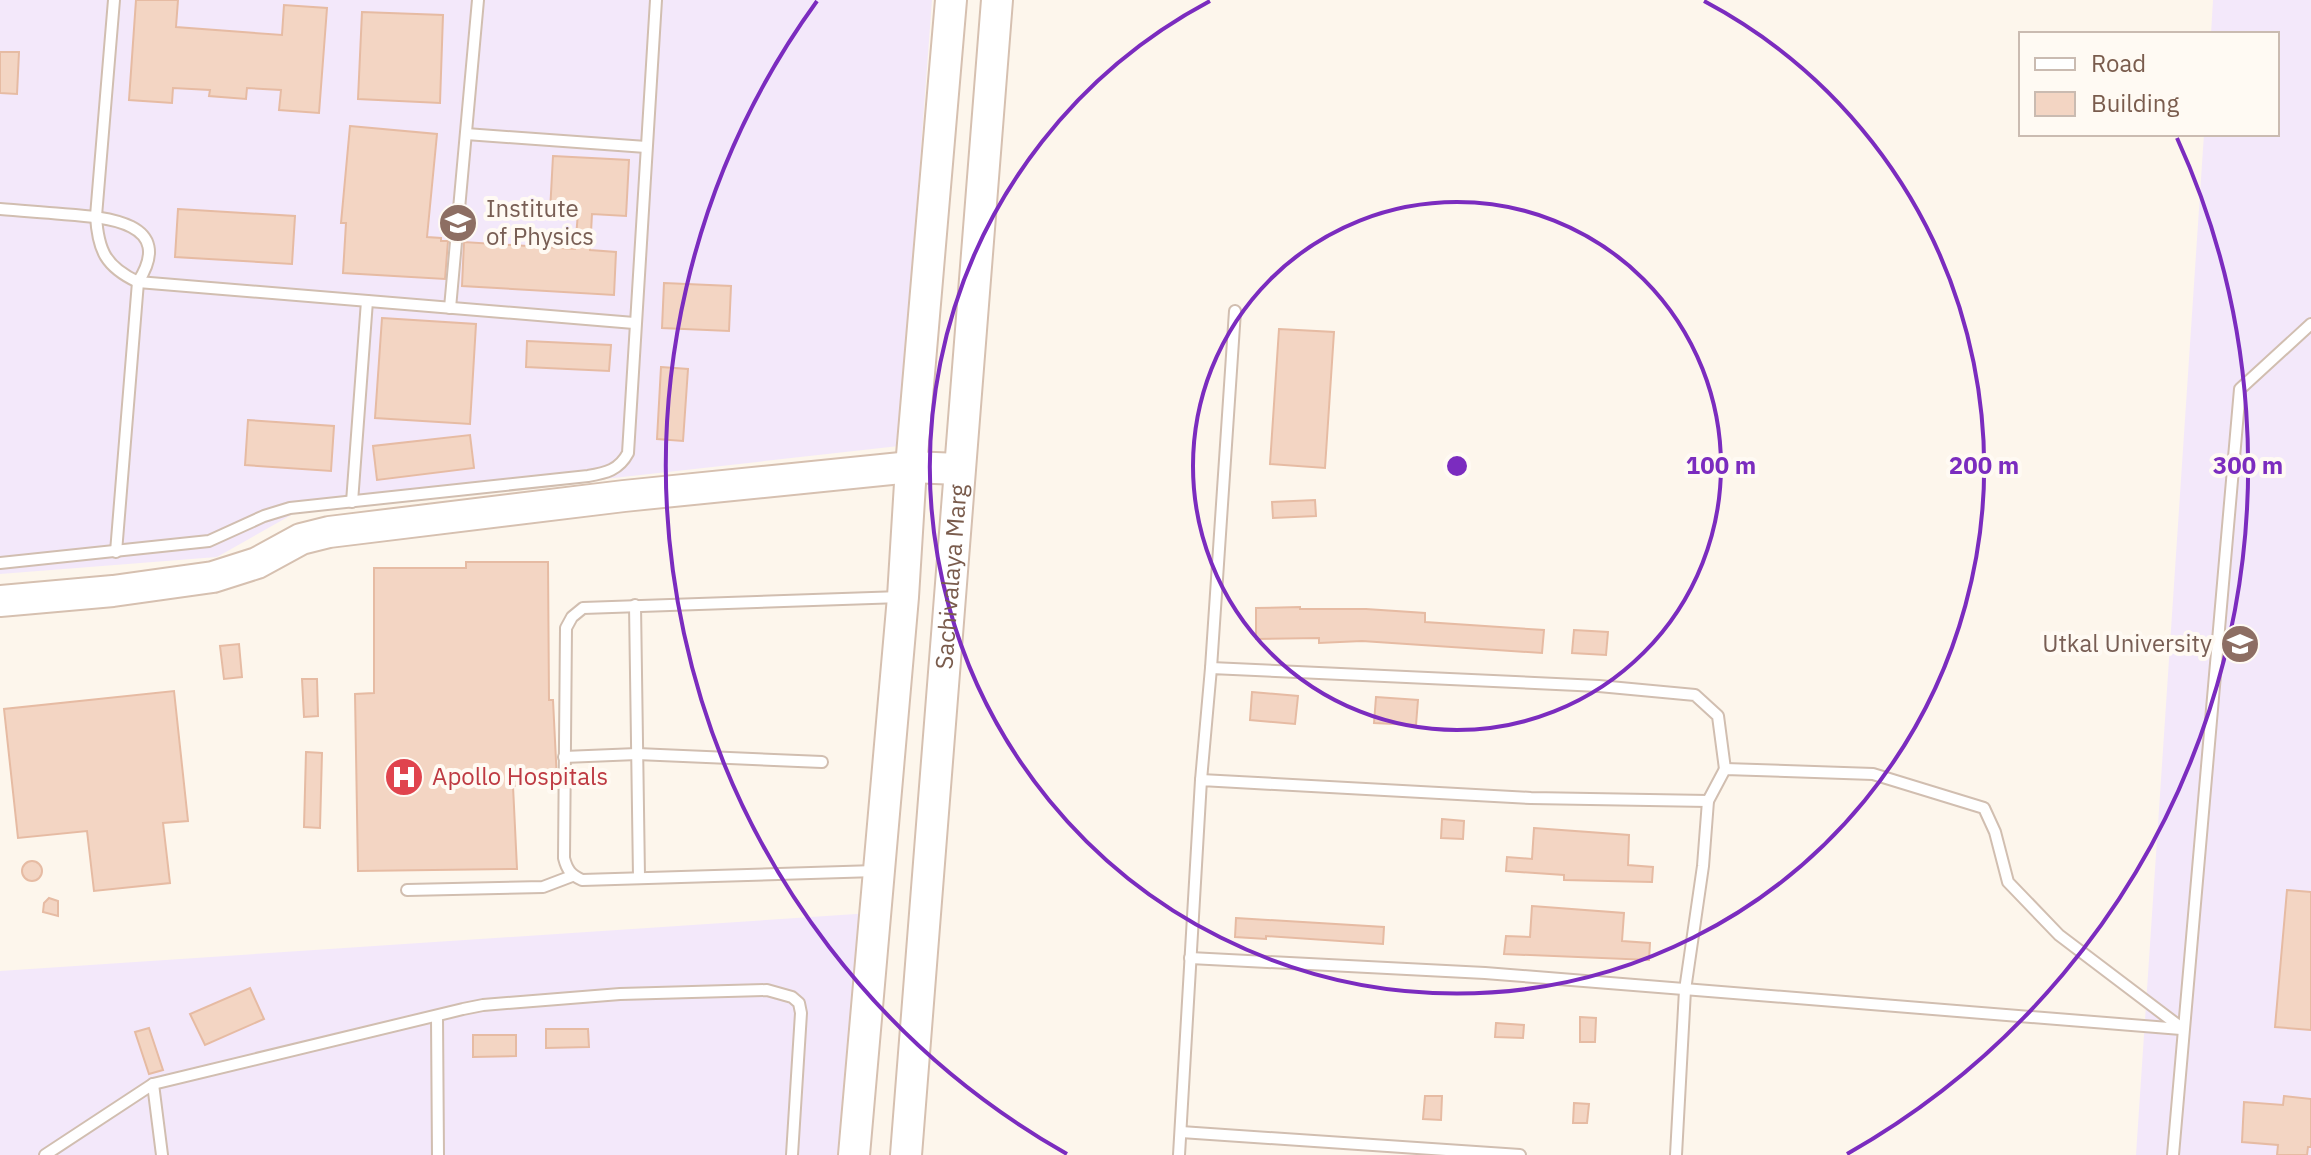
<svg xmlns="http://www.w3.org/2000/svg" width="2311" height="1155" viewBox="0 0 2311 1155" font-family="'IBM Plex Sans',sans-serif">
  <style>
    .education { fill: #f3e8fa }
    .building { fill: #f3d5c3; stroke: #e6bba3; stroke-width: 2 }
    .lines { fill: none; stroke-linecap: round; stroke-linejoin: round }
    .lane-casing { stroke: #d1beb0; stroke-width: 14 }
    .secondary-casing { stroke: #d6c0b0; stroke-width: 34 }
    .lane { stroke: #fff; stroke-width: 10 }
    .secondary { stroke: #fff; stroke-width: 30 }
    .ring { fill: none; stroke: #7b2cbf; stroke-width: 4 }
    .labels { text-anchor: middle; stroke-width: 8; stroke-linejoin: round; paint-order: stroke }
    .education-label { font-size: 24px; fill: #785e54; stroke: #fffaf3; text-anchor: start }
    .street-label { font-size: 24px; fill: #7a5c4d; stroke: #fffaf3 }
    .health-label { font-size: 24px; fill: #be3a42; stroke: #fffaf3; text-anchor: start }
    .centre { fill: #7b2cbf; stroke: #fffaf3; stroke-width: 4 }
    .ring-label { font-size: 24px; text-anchor: middle; font-weight: bold; fill: #7b2cbf; stroke: #fffaf3; stroke-width: 8; stroke-linejoin: round; paint-order: stroke }
  </style>
  <rect width="100%" height="100%" fill="#fdf6ec"/>
  <g class="education">
    <path d="M 0,0 L 932,0 L 899,446 L 293,514 L 217,557 L 0,574 Z"/>
    <path d="M 2213,0 L 2311,0 L 2311,1155 L 2136,1155 L 2204,134 L 2277,134 L 2277,34 L 2211,34 Z"/>
    <path d="M 871,913 L 849,1155 L 0,1155 L 0,971 Z"/>
  </g>
  <g class="building">
    <path d="M 136,0 L 178,0 L 176,27 L 282,35 L 284,5 L 327,8 L 319,113 L 279,110 L 281,90 L 247,88 L 246,99 L 209,96 L 210,90 L 173,88 L 172,103 L 129,100 Z"/>
    <path d="M 362,12 L 443,15 L 440,103 L 358,99 Z"/>
    <path d="M 0,52 L 19,52 L 17,94 L 0,93 Z"/>
    <path d="M 350,126 L 437,134 L 427,237 L 441,238 L 441,241 L 448,241 L 445,279 L 343,273 L 346,223 L 341,223 Z"/>
    <path d="M 553,156 L 629,160 L 626,216 L 592,214 L 590,250 L 616,252 L 614,295 L 462,286 L 464,242 L 575,249 L 578,213 L 550,212 Z"/>
    <path d="M 178,209 L 295,216 L 292,264 L 175,257 Z"/>
    <path d="M 664,283 L 731,286 L 729,331 L 662,328 Z"/>
    <path d="M 382,318 L 476,324 L 470,424 L 375,418 Z"/>
    <path d="M 1279,329 L 1334,332 L 1325,468 L 1270,464 Z"/>
    <path d="M 527,341 L 611,345 L 609,371 L 526,367 Z"/>
    <path d="M 661,367 L 688,369 L 683,441 L 657,439 Z"/>
    <path d="M 248,420 L 334,426 L 331,471 L 245,465 Z"/>
    <path d="M 470,435 L 474,468 L 377,480 L 373,446 Z"/>
    <path d="M 1315,500 L 1316,516 L 1273,518 L 1272,502 Z"/>
    <path d="M 466,562 L 548,562 L 549,700 L 553,700 L 557,781 L 513,786 L 517,869 L 358,871 L 355,694 L 374,693 L 374,568 L 466,568 Z"/>
    <path d="M 1300,607 L 1300,609 L 1366,609 L 1425,613 L 1425,622 L 1544,630 L 1542,653 L 1362,641 L 1319,643 L 1319,638 L 1256,639 L 1256,608 Z"/>
    <path d="M 1574,630 L 1608,632 L 1606,655 L 1572,653 Z"/>
    <path d="M 239,644 L 242,677 L 224,679 L 220,646 Z"/>
    <path d="M 302,679 L 317,679 L 318,716 L 304,717 Z"/>
    <path d="M 174,691 L 188,821 L 163,823 L 170,883 L 94,891 L 87,831 L 18,838 L 4,709 Z"/>
    <path d="M 1252,692 L 1298,696 L 1295,724 L 1250,720 Z"/>
    <path d="M 1376,697 L 1418,700 L 1416,725 L 1374,723 Z"/>
    <path d="M 306,752 L 322,753 L 320,828 L 304,827 Z"/>
    <path d="M 1442,819 L 1464,821 L 1463,839 L 1441,838 Z"/>
    <path d="M 1534,828 L 1629,835 L 1628,865 L 1653,867 L 1652,882 L 1564,880 L 1564,875 L 1506,871 L 1507,857 L 1532,859 Z"/>
    <circle cx="32" cy="871" r="10"/>
    <path d="M 2287,890 L 2311,892 L 2311,1030 L 2275,1027 Z"/>
    <path d="M 49,898 L 58,901 L 58,916 L 43,912 L 44,903 Z"/>
    <path d="M 1532,906 L 1624,913 L 1622,941 L 1650,943 L 1649,960 L 1504,954 L 1506,936 L 1530,937 Z"/>
    <path d="M 1236,918 L 1384,927 L 1383,944 L 1266,936 L 1266,939 L 1235,937 Z"/>
    <path d="M 250,988 L 264,1019 L 205,1045 L 190,1014 Z"/>
    <path d="M 1580,1017 L 1596,1018 L 1595,1042 L 1580,1042 Z"/>
    <path d="M 1496,1023 L 1524,1025 L 1523,1038 L 1495,1037 Z"/>
    <path d="M 149,1028 L 163,1070 L 149,1074 L 135,1032 Z"/>
    <path d="M 546,1029 L 588,1029 L 589,1047 L 546,1048 Z"/>
    <path d="M 473,1035 L 516,1035 L 516,1056 L 473,1057 Z"/>
    <path d="M 1425,1096 L 1442,1096 L 1441,1120 L 1423,1119 Z"/>
    <path d="M 2284,1096 L 2311,1099 L 2311,1147 L 2308,1147 L 2307,1155 L 2277,1155 L 2278,1145 L 2242,1142 L 2244,1102 L 2283,1105 Z"/>
    <path d="M 1574,1103 L 1589,1104 L 1587,1123 L 1573,1123 Z"/>
  </g>
  <g class="lines">
    <g class="lane-casing">
      <g id="lane">
        <path d="M 114,0 L 96,216 C 98,251 106,267 138,282 L 634,323"/>
        <path d="M 466,134 L 646,147"/>
        <path d="M 0,209 C 21,211 41,212 62,214 C 103,217 177,221 138,282 L 116,552"/>
        <path d="M 450,308 L 478,0"/>
        <path d="M 352,502 L 367,301"/>
        <path d="M 0,563 L 209,541 L 264,516 L 290,508 L 588,476 C 606,473 619,470 628,453 L 656,0"/>
        <path d="M 635,605 L 639,877"/>
        <path d="M 1211,668 L 1235,311"/>
        <path d="M 564,757 L 637,754 L 822,762"/>
        <path d="M 1201,780 L 1211,668 L 1599,686 L 1695,695 L 1718,716 L 1725,769"/>
        <path d="M 876,871 L 582,880 C 571,875 567,870 564,858 L 566,628 L 572,617 L 583,608 L 901,597"/>
        <path d="M 407,890 L 543,887 L 572,876"/>
        <path d="M 1190,958 L 1485,973 L 2181,1029"/>
        <path d="M 437,1017 L 438,1155"/>
        <path d="M 153,1084 L 162,1155"/>
        <path d="M 1181,1132 L 1520,1155"/>
        <path d="M 45,1155 L 153,1084 L 463,1009 L 483,1005 L 620,994 L 767,990 L 792,997 L 799,1003 L 801,1013 L 792,1155"/>
        <path d="M 1179,1155 L 1201,780 L 1531,798 L 1708,801 L 1725,769 L 1873,774 L 1984,808 L 1995,832 L 2008,882 L 2059,935 L 2183,1029"/>
        <path d="M 1676,1155 L 1685,990 L 1703,866 L 1708,801"/>
        <path d="M 2173,1155 L 2240,389 L 2311,324"/>
      </g>
    </g>
    <g class="secondary-casing">
      <g id="secondary">
        <path d="M 0,601 L 113,591 L 213,577 L 257,563 L 301,539 L 329,532 L 624,496 L 911,467 L 959,469"/>
        <path d="M 854,1155 L 903,597 L 911,467 L 951,0"/>
        <path id="s1" d="M 906,1155 L 997,0"/>
      </g>
    </g>
    <use href="#lane" class="lane"/>
    <use href="#secondary" class="secondary"/>
  </g>
  <g class="ring">
    <circle cx="1457" cy="466" r="264"/>
    <path d="M1704 1A527 527 0 1 1 1210 1"/>
    <path d="M1067 1154A791 791 0 0 1 817 1M2177 138A791 791 0 0 1 1847 1154"/>
  </g>
  <defs>
    <g id="university-disc" transform="scale(2)"><circle r="9.5" fill="#8d6e63" stroke="#fffaf3"/><path d="M0-5L7-2L0 1L-7-2ZM-4 1L0 2.5L4 1V4Q0 6-4 4Z" fill="#fff"/></g>
    <g id="hospital-disc" transform="scale(2)"><circle r="9.5" fill="#e0444e" stroke="#fffaf3"/><path d="M-5-5h3v3.5h4V-5h3V5h-3V1.5h-4V5h-3Z" fill="#fff"/></g>
  </defs>
  <g fill-rule="evenodd">
    <use href="#university-disc" x="458" y="223"/>
    <use href="#university-disc" x="2240" y="644"/>
    <use href="#hospital-disc" x="404" y="777"/>
  </g>
  <g class="labels">
    <g class="education-label">
      <text x="486" y="217">Institute<tspan x="486" dy="28">of Physics</tspan></text>
      <text x="2212" y="652" text-anchor="end">Utkal University</text>
    </g>
    <g class="street-label">
      <text dy="8" stroke="none"><textPath href="#s1" startOffset="580">Sachivalaya Marg</textPath></text>
    </g>
    <g class="health-label">
      <text x="432" y="785">Apollo Hospitals</text>
    </g>
  </g>
  <circle cx="1457" cy="466" r="12" class="centre"/>
  <g class="ring-label">
    <text x="1721" y="474">100 m</text>
    <text x="1984" y="474">200 m</text>
    <text x="2248" y="474">300 m</text>
  </g>
  <rect x="2019" y="32" width="260" height="104" fill="#fffaf3" stroke="#cabbb1" stroke-width="2"/>
  <rect x="2035" y="58" width="40" height="12" fill="#ffffff" stroke="#cabbb1" stroke-width="2"/>
  <text x="2091" y="72" font-size="24" fill="#7a5c4d">Road</text>
  <rect x="2035" y="92" width="40" height="24" fill="#f3d5c3" stroke="#cabbb1" stroke-width="2"/>
  <text x="2091" y="112" font-size="24" fill="#7a5c4d">Building</text>
</svg>
